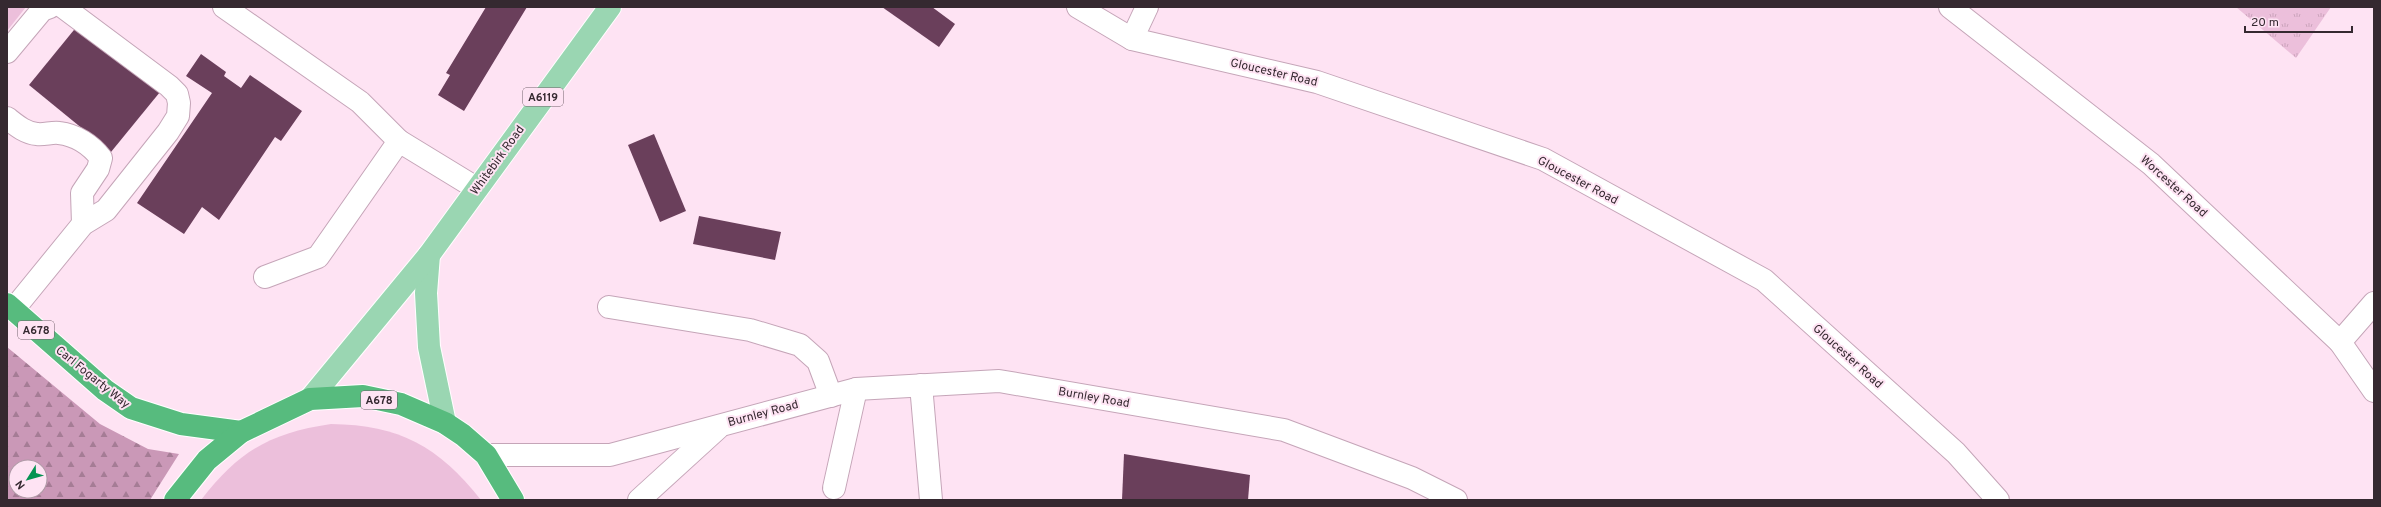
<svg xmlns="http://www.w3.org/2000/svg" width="2381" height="507" viewBox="0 0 2381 507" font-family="Overpass,sans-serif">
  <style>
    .green { fill: #ecbfdb }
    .forest { fill: url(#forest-firs); fill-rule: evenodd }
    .park { fill: url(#park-tufts) }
    .building { fill: #6a3f5b }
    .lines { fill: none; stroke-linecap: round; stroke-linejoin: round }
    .minor-casing { stroke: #c5a5b8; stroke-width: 24 }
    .major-casing { stroke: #fff; stroke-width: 24 }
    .highway-casing { stroke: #fff; stroke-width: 24 }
    .minor { stroke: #fff; stroke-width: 22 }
    .major { stroke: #9ad6b2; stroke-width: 22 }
    .highway { stroke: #57bb7e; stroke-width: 22 }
    .labels { text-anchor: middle; stroke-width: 4; stroke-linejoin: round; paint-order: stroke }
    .shield { fill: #fee3f3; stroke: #71616a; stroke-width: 1 }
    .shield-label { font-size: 11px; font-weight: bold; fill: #352930 }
    .street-label { font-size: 12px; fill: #352930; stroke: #fee3f3 }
  </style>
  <defs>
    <pattern id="forest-firs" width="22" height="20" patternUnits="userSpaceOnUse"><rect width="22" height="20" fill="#ca98b7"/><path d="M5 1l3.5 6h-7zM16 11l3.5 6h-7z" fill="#a57c95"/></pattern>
    <pattern id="park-tufts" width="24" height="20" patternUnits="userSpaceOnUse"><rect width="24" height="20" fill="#ecbfdb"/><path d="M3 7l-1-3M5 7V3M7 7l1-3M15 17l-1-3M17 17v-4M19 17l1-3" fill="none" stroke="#cba4bc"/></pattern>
  </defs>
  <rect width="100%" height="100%" fill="#fee3f3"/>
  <g class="green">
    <path d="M 7,7 L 26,7 L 7,31 Z"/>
    <path d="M 331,424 C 400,425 438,446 481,500 L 201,500 C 239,451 270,433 331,424 Z"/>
  </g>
  <path class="forest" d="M 7,347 L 100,424 L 148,449 L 179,454 L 150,500 L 7,500 ZM 16,467 L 40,467 L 40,491 L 16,491 Z"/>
  <path class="park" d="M 2236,7 L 2331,7 L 2296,58 Z"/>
  <g class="building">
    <path d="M 486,7 L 527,7 L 464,111 L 438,95 L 450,75 L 446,73 Z"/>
    <path d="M 882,7 L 932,7 L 955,24 L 939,47 Z"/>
    <path d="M 78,25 L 160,92 L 111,152 L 29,85 Z"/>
    <path d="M 201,54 L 226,72 L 224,76 L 241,88 L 250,75 L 302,111 L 281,141 L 275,137 L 219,220 L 202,207 L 184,234 L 137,203 L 212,93 L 186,76 Z"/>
    <path d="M 654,134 L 686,211 L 660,222 L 628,145 Z"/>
    <path d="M 699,216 L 781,232 L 775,260 L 693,244 Z"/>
    <path d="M 1124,454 L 1250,475 L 1248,500 L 1122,500 Z"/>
  </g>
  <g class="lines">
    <g class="minor-casing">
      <g id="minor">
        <path d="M 224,7 L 360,102 L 399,141"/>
        <path d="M 1078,7 L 1132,39 L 1317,82 L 1543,159 L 1764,280 L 1956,453 L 1998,500"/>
        <path d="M 1950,7 L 2151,164 L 2340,342 L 2374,391"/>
        <path d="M 1132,39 L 1147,7"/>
        <path d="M 7,52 L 42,10 L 50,7"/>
        <path d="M 7,118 C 16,125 25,133 37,134 C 44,135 52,132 59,133 C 76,135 91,145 101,158 L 98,169 L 82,193 L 83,224"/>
        <path d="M 265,277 L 318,257 L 399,141 L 476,188"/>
        <path d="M 609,307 L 750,330 L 800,345 L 818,361 L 831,396"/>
        <path d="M 13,310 L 83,224 L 106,210 L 168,132 L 178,116 L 179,103 L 177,94 L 169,86 L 63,7"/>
        <path d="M 2340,342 L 2374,303"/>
        <path d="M 921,385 L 931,500"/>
        <path d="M 486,455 L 610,455 L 856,389 L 999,381 L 1284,430 L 1412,478 L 1456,500"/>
        <path d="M 834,488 L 856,389"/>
        <path d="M 639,500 L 718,428"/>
      </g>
    </g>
    <g class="major-casing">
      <g id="major">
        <path d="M 429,255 L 426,293 L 429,347 L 445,423"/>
        <path d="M 310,399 L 429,255 L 610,7"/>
      </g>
    </g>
    <g class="highway-casing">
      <g id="highway">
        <path d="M 7,304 L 105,390 L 131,408 L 181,424 L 241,432"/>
        <path d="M 175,500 L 207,460 L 241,432 L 310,399 L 363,396 L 401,404 L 445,423 L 463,435 L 486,455 L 513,500"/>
      </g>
    </g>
    <use href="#minor" class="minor"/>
    <use href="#major" class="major"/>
    <use href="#highway" class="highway"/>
  </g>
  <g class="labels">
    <g class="shield">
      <rect x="523" y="88" width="40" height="18" rx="3"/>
      <rect x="18" y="321" width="36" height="18" rx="3"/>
      <rect x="361" y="391" width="36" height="18" rx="3"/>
    </g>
    <g class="shield-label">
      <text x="543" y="101">A6119</text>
      <text x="36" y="334">A678</text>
      <text x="379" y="404">A678</text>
    </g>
    <g class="street-label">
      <text transform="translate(1274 72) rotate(13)" y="4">Gloucester Road</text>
      <text transform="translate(497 160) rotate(-54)" y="4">Whitebirk Road</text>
      <text transform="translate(1578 180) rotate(28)" y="4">Gloucester Road</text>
      <text transform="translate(2174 186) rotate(42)" y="4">Worcester Road</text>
      <text transform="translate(1848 356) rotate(42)" y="4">Gloucester Road</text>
      <text transform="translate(93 377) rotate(39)" y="4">Carl Fogarty Way</text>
      <text transform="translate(1094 397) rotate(10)" y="4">Burnley Road</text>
      <text transform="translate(763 413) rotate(-15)" y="4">Burnley Road</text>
    </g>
  </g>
  <rect width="2381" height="507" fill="none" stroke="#352930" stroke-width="16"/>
  <g transform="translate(28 479) rotate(233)"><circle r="19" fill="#fee3f3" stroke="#ae99a5"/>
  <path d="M0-3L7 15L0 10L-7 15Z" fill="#059352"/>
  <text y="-6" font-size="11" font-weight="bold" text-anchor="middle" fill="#352930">N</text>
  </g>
  <path d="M2245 26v6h107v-6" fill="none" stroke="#352930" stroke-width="2"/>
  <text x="2251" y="26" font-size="12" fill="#352930" stroke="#fee3f3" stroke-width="3" paint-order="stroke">20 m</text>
</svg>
